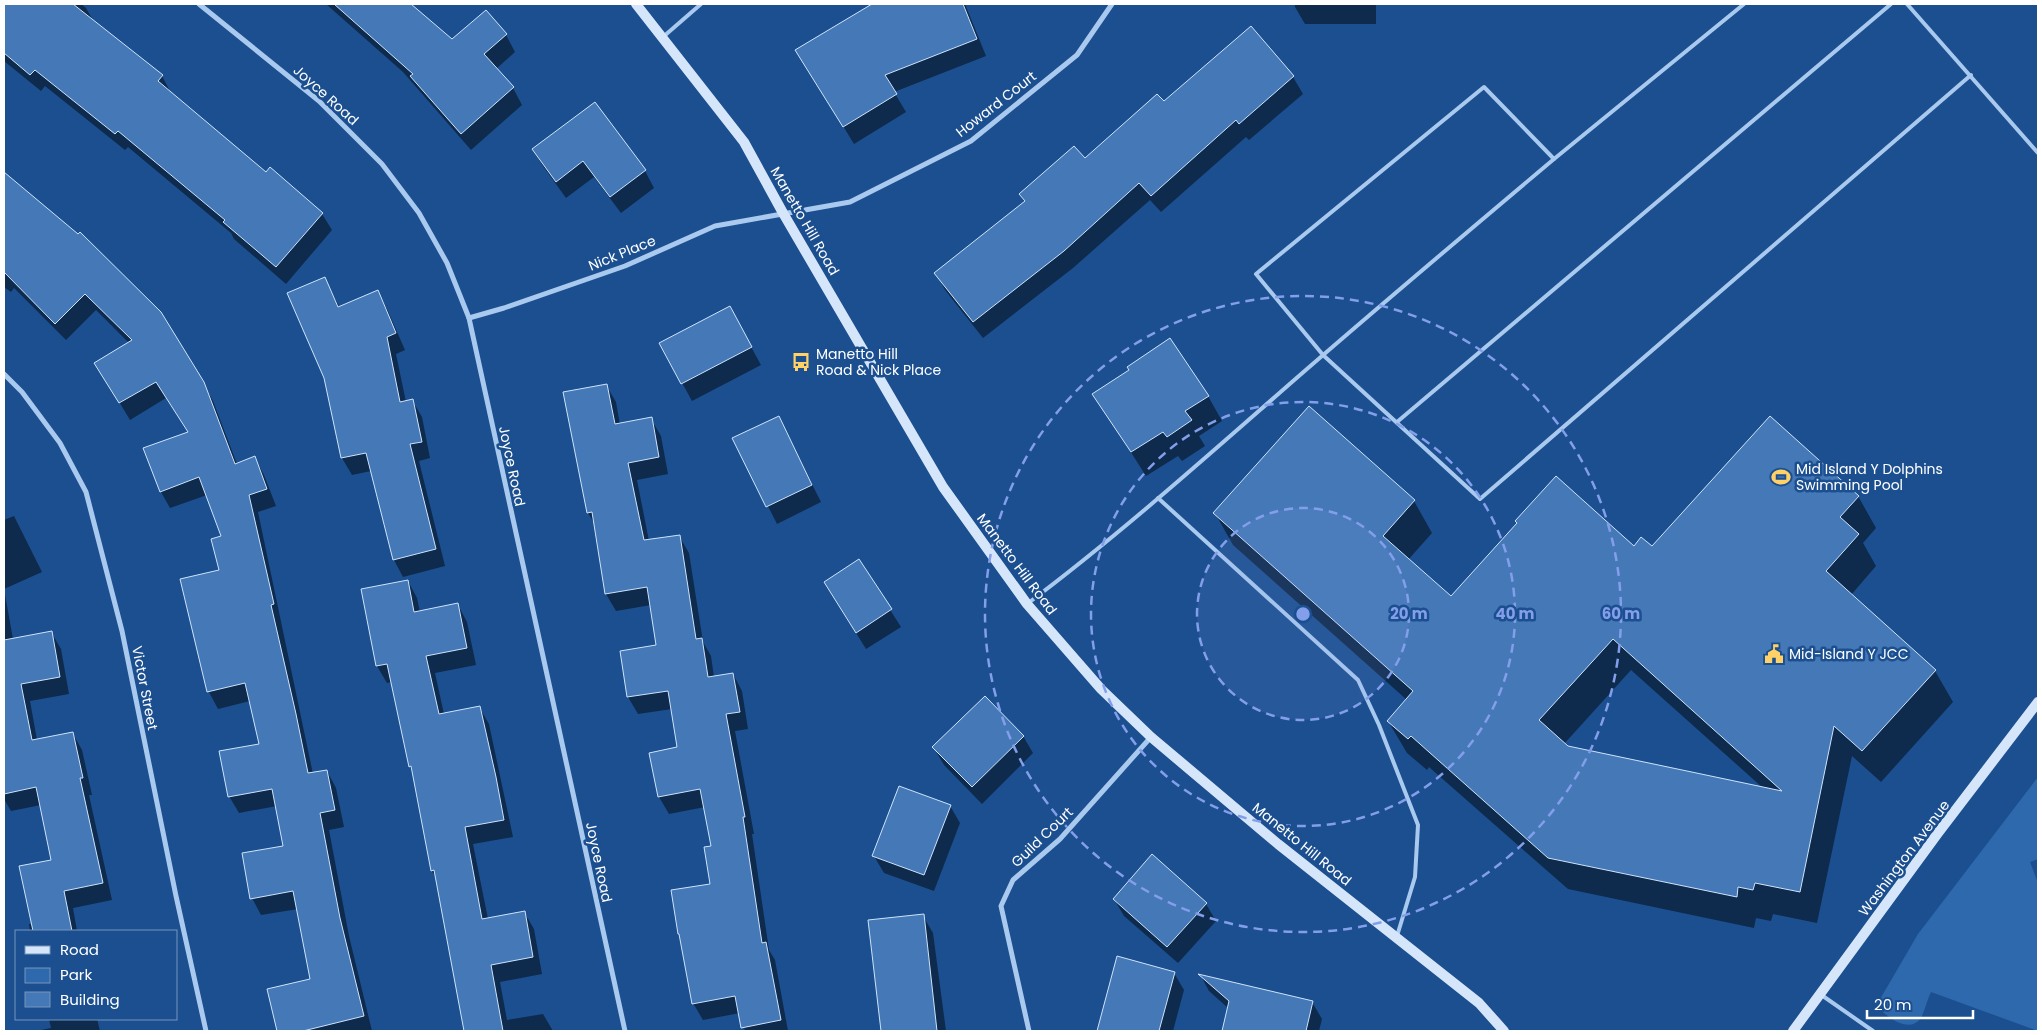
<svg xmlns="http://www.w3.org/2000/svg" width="2042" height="1035" viewBox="0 0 2042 1035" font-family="Poppins,sans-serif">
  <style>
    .green { fill: #2e69ad }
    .shadow { fill: #0007; fill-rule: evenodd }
    .building { fill: #4478b7; stroke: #cfe3fa; fill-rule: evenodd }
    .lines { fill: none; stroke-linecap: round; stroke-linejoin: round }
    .lane { stroke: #a9c9ee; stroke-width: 4 }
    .street { stroke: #a9c9ee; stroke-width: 5 }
    .secondary { stroke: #d6e6fa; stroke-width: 10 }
    .ring { fill: none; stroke: #839eea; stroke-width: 2.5; stroke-dasharray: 9 6 }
    .labels { text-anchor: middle; stroke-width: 5; stroke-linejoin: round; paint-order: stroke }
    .street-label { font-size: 14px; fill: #fff; stroke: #1b4f8f }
    .poi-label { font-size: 14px; fill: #fff; stroke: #1b4f8f; text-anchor: start }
    .centre { fill: #839eea; stroke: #1b4f8f; stroke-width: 2.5 }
    .ring-label { font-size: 15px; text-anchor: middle; font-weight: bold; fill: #839eea; stroke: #1b4f8f; stroke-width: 5; stroke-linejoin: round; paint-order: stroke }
  </style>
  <rect width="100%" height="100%" fill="#1b4f8f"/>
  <path class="green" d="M 2038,777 L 2038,859 L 2030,862 L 2038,883 L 2038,1031 L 1931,992 C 1927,1000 1925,1010 1921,1018 C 1908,1035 1887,1016 1876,1006 L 1918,934 Z"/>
  <g class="shadow">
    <path d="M 4,4 L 12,4 L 24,13 L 32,4 L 81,4 L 86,8 L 94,22 L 162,76 L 171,93 L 266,174 L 322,214 L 332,230 L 286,284 L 234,239 L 231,233 L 128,147 L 125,150 L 45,86 L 41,91 L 4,61 Z"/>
    <path d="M 326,4 L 409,4 L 452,41 L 506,35 L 515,52 L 496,69 L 513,88 L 522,105 L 471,150 L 403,72 Z"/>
    <path d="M 880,4 L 965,4 L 986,56 L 894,92 L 906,112 L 854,144 L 807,67 L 866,9 Z"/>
    <path d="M 1295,4 L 1376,4 L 1376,24 L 1305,24 L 1295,7 Z"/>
    <path d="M 1251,28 L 1293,77 L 1303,94 L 1249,140 L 1246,137 L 1161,212 L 1150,200 L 1073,268 L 983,338 L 945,290 L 936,273 L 1025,203 L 1021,195 L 1085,160 L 1164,103 Z"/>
    <path d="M 533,150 L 645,171 L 654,188 L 621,213 L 594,177 L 566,198 L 543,166 Z"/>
    <path d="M 4,173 L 78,236 L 203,383 L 213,401 L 237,464 L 255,458 L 264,475 L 276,506 L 258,512 L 313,774 L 327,771 L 336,788 L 344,827 L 329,830 L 349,936 L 372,1031 L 278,1031 L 268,990 L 312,980 L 298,909 L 261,915 L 252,898 L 284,847 L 277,806 L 239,813 L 229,796 L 260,744 L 250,701 L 218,709 L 209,692 L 182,580 L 220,571 L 223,537 L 207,495 L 170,508 L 161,492 L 189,433 L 166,398 L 130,420 L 106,380 L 129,343 L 96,310 L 66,340 L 14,288 L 11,292 L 4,287 Z"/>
    <path d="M 324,279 L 340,308 L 378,292 L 387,309 L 405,350 L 396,354 L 406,402 L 412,400 L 422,417 L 430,458 L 419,461 L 445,566 L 403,577 L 394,560 L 371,471 L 352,475 L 342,458 Z"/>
    <path d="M 739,325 L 761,365 L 692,401 L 661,344 Z"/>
    <path d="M 606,385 L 616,402 L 620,425 L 651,419 L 661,436 L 668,474 L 637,480 L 649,541 L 679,536 L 689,553 L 703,642 L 711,656 L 714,677 L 733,674 L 742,691 L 748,729 L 735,731 L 754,834 L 752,834 L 769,950 L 775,960 L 788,1031 L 745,1031 L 740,1013 L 703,1020 L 693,1003 L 673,891 L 711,886 L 713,847 L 705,807 L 669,814 L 659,797 L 651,754 L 679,748 L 672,709 L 638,714 L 628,697 L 621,652 L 658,646 L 651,605 L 616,611 L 606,594 L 596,526 L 588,513 L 565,393 Z"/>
    <path d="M 1094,394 L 1208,396 L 1222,421 L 1199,436 L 1205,446 L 1182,461 L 1178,456 L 1146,476 Z"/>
    <path d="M 778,417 L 821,502 L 777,524 L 734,439 Z"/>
    <path d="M 1858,496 L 1876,528 L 1863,543 L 1876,566 L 1851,595 L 1935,671 L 1953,702 L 1881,782 L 1852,756 L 1817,923 L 1773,914 L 1771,921 L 1756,918 L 1754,928 L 1568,889 L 1429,767 L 1427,770 L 1407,753 L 1388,721 L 1407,700 L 1233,545 L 1215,513 L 1414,501 L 1432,533 L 1408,560 L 1451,598 L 1634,547 L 1652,548 ZM 1631,670 L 1763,788 L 1567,747 L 1564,744 Z"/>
    <path d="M 14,516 L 42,572 L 4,589 L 13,639 L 51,632 L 61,649 L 69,694 L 30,701 L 37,740 L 73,734 L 82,750 L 92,795 L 89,795 L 112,900 L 73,908 L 77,931 L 30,931 L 29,924 L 32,924 L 52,861 L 41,805 L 11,811 L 4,799 L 4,520 Z"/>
    <path d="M 859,561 L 901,627 L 866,649 L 835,599 Z"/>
    <path d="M 408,581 L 417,598 L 420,612 L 458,605 L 467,622 L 476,665 L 435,673 L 444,714 L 479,707 L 489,724 L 513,837 L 473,844 L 488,919 L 524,912 L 534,929 L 542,974 L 500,982 L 507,1020 L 543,1014 L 553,1031 L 465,1031 L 437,879 L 432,871 L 413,773 L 410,766 L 392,682 L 387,683 L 377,666 L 362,590 Z"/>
    <path d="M 1023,736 L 1033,753 L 982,804 L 944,765 L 934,748 Z"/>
    <path d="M 950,806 L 960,823 L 934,891 L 884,873 L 874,856 Z"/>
    <path d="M 1114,899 L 1206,904 L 1216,921 L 1178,963 L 1124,916 Z"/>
    <path d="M 923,916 L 933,933 L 946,1031 L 887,1031 L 881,1002 Z"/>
    <path d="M 1174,973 L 1184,990 L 1173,1031 L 1101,1031 L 1099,1028 Z"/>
    <path d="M 1201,976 L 1312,1002 L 1322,1019 L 1319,1031 L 1223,1031 L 1228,1008 L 1209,991 Z"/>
    <path d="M 49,1019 L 97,1019 L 100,1031 L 36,1031 L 51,1028 Z"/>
  </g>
  <g class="building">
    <path d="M 4,4 L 73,4 L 163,75 L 158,81 L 266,172 L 270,167 L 323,213 L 276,267 L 223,222 L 225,220 L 118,131 L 115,134 L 35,70 L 30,75 L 4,53 Z"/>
    <path d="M 334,4 L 411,4 L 452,39 L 486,10 L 507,34 L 484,54 L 514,87 L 461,134 L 410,76 L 413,74 Z"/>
    <path d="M 872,4 L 963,4 L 977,39 L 885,75 L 897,94 L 843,127 L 795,50 Z"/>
    <path d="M 1251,26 L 1294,76 L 1239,124 L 1236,120 L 1151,196 L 1139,183 L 1064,251 L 973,322 L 934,273 L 1025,201 L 1019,194 L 1074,146 L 1085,158 L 1157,94 L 1164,101 Z"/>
    <path d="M 595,102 L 646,170 L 610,197 L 583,161 L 556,182 L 532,149 Z"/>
    <path d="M 4,172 L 78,234 L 80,232 L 161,312 L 204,382 L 235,464 L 255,456 L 267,489 L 249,495 L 274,604 L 271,605 L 296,714 L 308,773 L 327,770 L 335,810 L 320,813 L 340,918 L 364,1016 L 303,1031 L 277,1031 L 267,989 L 310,979 L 293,891 L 250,899 L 242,853 L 283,846 L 272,789 L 228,797 L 219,751 L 259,744 L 245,683 L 207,692 L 180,579 L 219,570 L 211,539 L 221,536 L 199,477 L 160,492 L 143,448 L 188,432 L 156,382 L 119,403 L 94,363 L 132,340 L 85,294 L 55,324 L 4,272 Z"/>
    <path d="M 325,277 L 338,307 L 378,290 L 396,333 L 387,337 L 400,402 L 413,399 L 422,442 L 410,444 L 436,549 L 393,560 L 366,453 L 341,458 L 324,378 L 287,293 Z"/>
    <path d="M 730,306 L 752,347 L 681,384 L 659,343 Z"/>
    <path d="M 1170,338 L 1209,396 L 1185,411 L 1192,420 L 1167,437 L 1163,432 L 1131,452 L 1092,394 L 1129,370 L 1127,367 Z"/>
    <path d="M 607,384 L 615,424 L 652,417 L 659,457 L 628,463 L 644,540 L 680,535 L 696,639 L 702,638 L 708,677 L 733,673 L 740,712 L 726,714 L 745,817 L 743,817 L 762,943 L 766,942 L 781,1020 L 741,1028 L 735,996 L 692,1004 L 679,934 L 678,934 L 671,890 L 710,884 L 704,847 L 711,846 L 700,789 L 658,797 L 649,753 L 677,747 L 668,691 L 627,697 L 620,651 L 656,645 L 647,587 L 605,594 L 592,512 L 587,513 L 563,392 Z"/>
    <path d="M 1309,406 L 1415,500 L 1383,536 L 1451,596 L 1517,523 L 1515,521 L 1556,476 L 1634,546 L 1641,537 L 1652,546 L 1770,416 L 1859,496 L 1840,517 L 1859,534 L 1826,571 L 1936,670 L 1862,751 L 1834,726 L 1800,892 L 1755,883 L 1753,890 L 1738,887 L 1737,897 L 1548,858 L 1411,736 L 1408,739 L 1387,721 L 1413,691 L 1213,513 ZM 1613,639 L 1782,791 L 1568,746 L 1539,720 Z"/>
    <path d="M 779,416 L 812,485 L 766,507 L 732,438 Z"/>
    <path d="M 859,559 L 892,609 L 856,633 L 824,582 Z"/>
    <path d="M 408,580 L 414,612 L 458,603 L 467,648 L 426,656 L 439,714 L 480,706 L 496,777 L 504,820 L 465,827 L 482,919 L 525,911 L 533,957 L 491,965 L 503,1031 L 464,1031 L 434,870 L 431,871 L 411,766 L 409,767 L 387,664 L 376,666 L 361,589 Z"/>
    <path d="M 52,631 L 60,677 L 21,684 L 32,740 L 73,732 L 83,778 L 80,778 L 103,883 L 64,891 L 72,931 L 33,931 L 19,866 L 51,860 L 36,787 L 4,794 L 4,640 Z"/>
    <path d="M 985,696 L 1024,736 L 972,787 L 932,747 Z"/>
    <path d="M 899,786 L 951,805 L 924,875 L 872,856 Z"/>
    <path d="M 1152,854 L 1207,903 L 1167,947 L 1113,899 Z"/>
    <path d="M 924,914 L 937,1031 L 881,1031 L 868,920 Z"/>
    <path d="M 1117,956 L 1175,972 L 1159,1031 L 1097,1031 Z"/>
    <path d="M 1198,974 L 1313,1001 L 1306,1031 L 1222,1031 L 1229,1001 Z"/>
  </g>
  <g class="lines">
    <g class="lane">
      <path d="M 1907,4 L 2038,153"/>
      <path d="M 663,37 L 701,4"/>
      <path d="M 1554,159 L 1744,4"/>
      <path d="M 1397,422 L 1891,4"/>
      <path d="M 1158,498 L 1358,680 L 1379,725 L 1418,825 L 1415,877 L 1397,936"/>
      <path d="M 1027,604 C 1119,535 1205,458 1292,382 C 1378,307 1466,233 1554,159 L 1484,87 L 1256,274 L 1323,355 L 1480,499 L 1971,75"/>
      <path d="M 1820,994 L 1873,1031"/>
    </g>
    <g class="street">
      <path d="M 199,4 L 319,101 L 382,164 L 419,213 L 447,263 L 469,318 L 625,1031"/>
      <path d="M 469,318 L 504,308 L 625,266 L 715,226 L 850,202 L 971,141 L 1077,55 L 1112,4"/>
      <path d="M 4,374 L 22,392 L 60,443 L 86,492 L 122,631 L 176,896 L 206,1031"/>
      <path d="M 1029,1031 L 1001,906 L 1013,880 L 1060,839 L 1151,737"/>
    </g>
    <g class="secondary">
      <path d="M 636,4 L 744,142 L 783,213 L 943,487 L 1027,604 L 1101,689 L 1151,737 L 1278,844 L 1479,1003 L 1504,1031"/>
      <path d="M 1793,1031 L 1938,833 L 2038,702"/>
    </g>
  </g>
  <circle cx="1303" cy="614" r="106" fill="#839eea" fill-opacity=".12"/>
  <g class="ring">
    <circle cx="1303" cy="614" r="106"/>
    <circle cx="1303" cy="614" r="212"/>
    <circle cx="1303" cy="614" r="318"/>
  </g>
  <defs>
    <g id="bus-bare" transform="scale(1.5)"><path d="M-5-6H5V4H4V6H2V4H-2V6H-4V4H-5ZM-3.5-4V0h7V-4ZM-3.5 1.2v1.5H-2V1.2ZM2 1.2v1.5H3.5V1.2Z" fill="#ffd166" stroke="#1b4f8f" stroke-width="2.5" paint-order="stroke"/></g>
    <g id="stadium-bare" transform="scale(1.5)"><path d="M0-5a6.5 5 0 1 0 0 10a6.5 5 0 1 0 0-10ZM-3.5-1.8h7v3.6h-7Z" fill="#ffd166" stroke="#1b4f8f" stroke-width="2.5" paint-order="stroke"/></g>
    <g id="civic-bare" transform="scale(1.5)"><path d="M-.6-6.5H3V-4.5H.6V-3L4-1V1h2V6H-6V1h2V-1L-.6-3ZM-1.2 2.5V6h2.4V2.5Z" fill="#ffd166" stroke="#1b4f8f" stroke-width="2.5" paint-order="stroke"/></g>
  </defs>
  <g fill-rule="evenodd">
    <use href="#bus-bare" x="801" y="362"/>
    <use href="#stadium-bare" x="1781" y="477"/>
    <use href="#civic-bare" x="1774" y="654"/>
  </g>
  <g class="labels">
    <g class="street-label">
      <text transform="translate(326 95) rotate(42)" y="5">Joyce Road</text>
      <text transform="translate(996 104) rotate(-38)" y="5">Howard Court</text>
      <text transform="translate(805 221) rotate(60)" y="5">Manetto Hill Road</text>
      <text transform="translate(622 253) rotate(-22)" y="5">Nick Place</text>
      <text transform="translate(512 466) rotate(78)" y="5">Joyce Road</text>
      <text transform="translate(1017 564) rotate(53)" y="5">Manetto Hill Road</text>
      <text transform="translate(145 688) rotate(79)" y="5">Victor Street</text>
      <text transform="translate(1042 837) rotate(-44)" y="5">Guild Court</text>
      <text transform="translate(1302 844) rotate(39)" y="5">Manetto Hill Road</text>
      <text transform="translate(1904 858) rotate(-53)" y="5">Washington Avenue</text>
      <text transform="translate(599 862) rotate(78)" y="5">Joyce Road</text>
    </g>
    <g class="poi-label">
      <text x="816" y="359">Manetto Hill<tspan x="816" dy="16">Road &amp; Nick Place</tspan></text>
      <text x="1796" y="474">Mid Island Y Dolphins<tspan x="1796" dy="16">Swimming Pool</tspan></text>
      <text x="1789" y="659">Mid-Island Y JCC</text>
    </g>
  </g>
  <circle cx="1303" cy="614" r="8" class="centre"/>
  <g class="ring-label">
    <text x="1409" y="619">20 m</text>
    <text x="1515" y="619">40 m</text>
    <text x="1621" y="619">60 m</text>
  </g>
  <rect width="2042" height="1035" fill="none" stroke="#ffffff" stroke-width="10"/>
  <rect x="15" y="930" width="162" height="90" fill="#1b4f8f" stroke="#7695bc"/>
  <rect x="25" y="946" width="25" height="8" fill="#d6e6fa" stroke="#7695bc"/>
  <text x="60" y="955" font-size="15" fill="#ffffff">Road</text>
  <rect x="25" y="968" width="25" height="15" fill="#2e69ad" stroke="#7695bc"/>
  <text x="60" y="980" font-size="15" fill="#ffffff">Park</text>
  <rect x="25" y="992" width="25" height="15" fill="#4478b7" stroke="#7695bc"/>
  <text x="60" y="1005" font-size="15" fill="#ffffff">Building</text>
  <path d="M1867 1010v8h106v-8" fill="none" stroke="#ffffff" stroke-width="2.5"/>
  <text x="1874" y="1010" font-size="15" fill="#ffffff" stroke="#1b4f8f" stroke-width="4" paint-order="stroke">20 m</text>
</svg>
